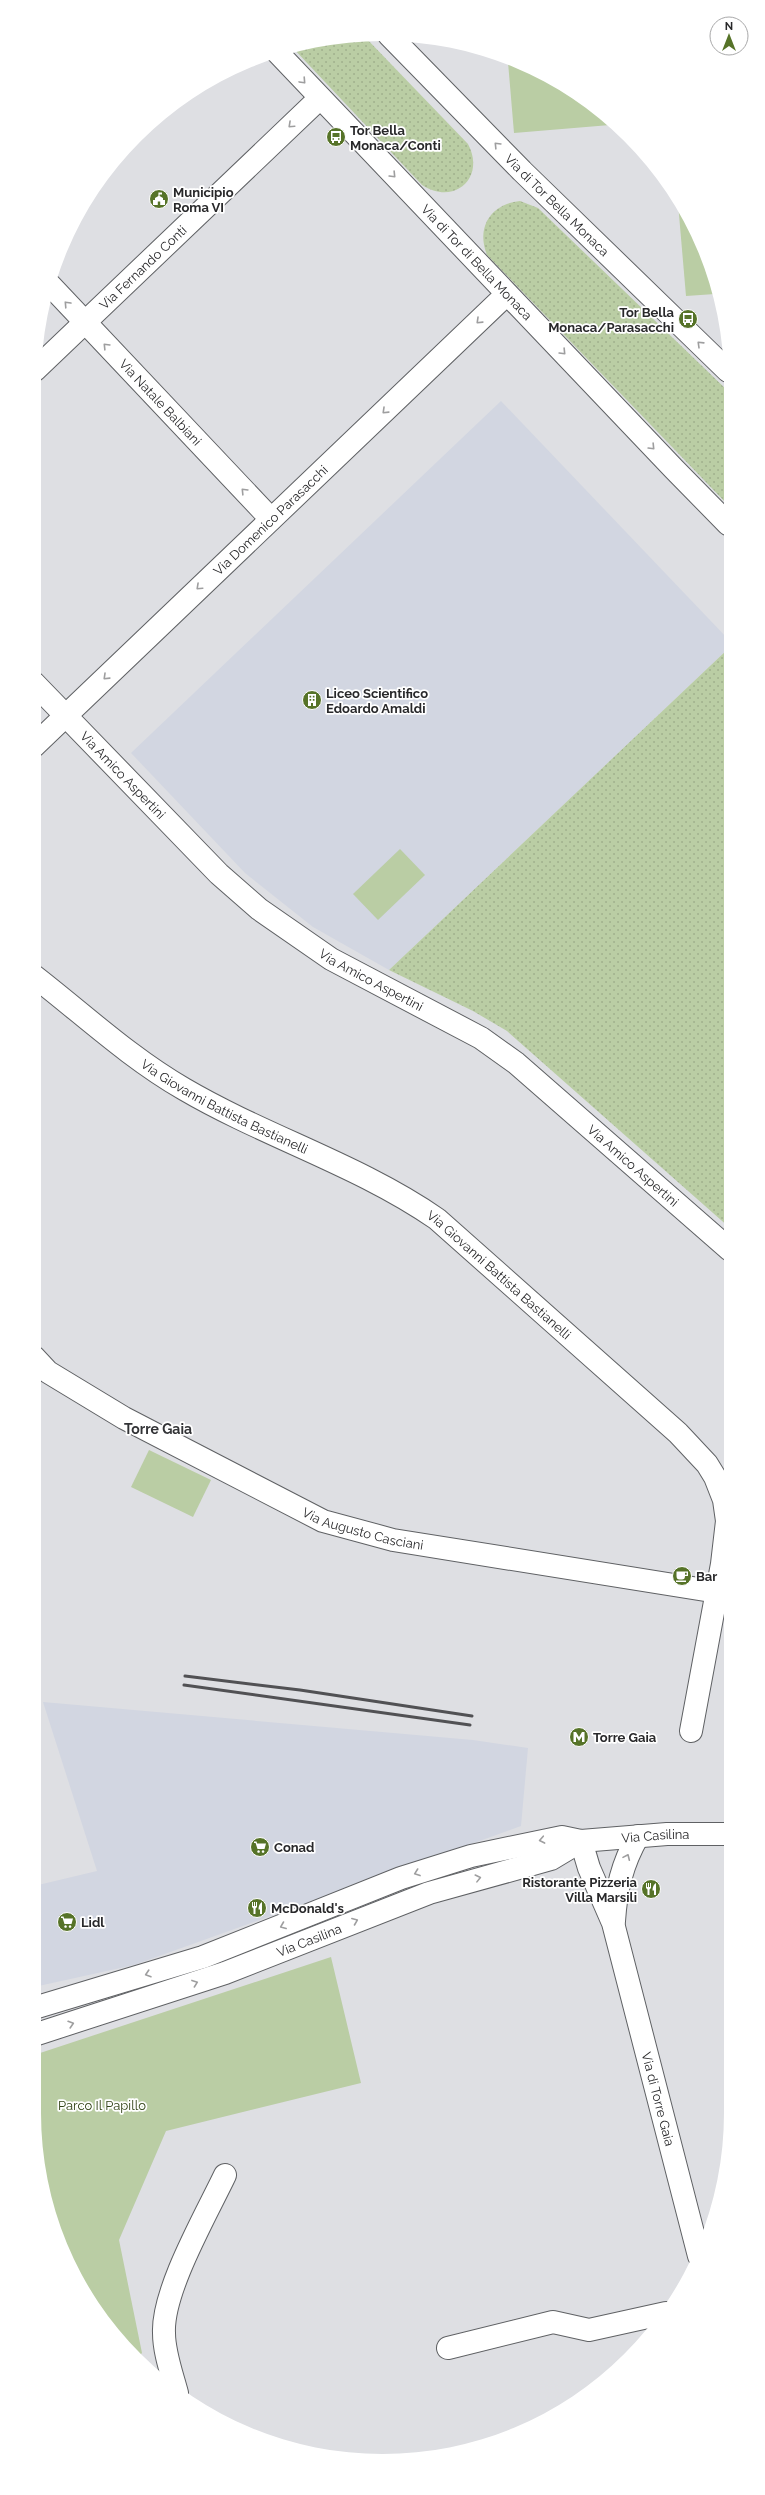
<svg xmlns="http://www.w3.org/2000/svg" width="765" height="2495" viewBox="0 0 765 2495" font-family="Raleway,sans-serif">
  <style>
    .built { fill: #d2d6e1 }
    .grass { fill: url(#grass-dots) }
    .green { fill: #bacda4 }
    .lines { fill: none; stroke-linecap: round; stroke-linejoin: round }
    .minor-casing { stroke: #5f6164; stroke-width: 24 }
    .major-casing { stroke: #5f6164; stroke-width: 24 }
    .minor { stroke: #fff; stroke-width: 22 }
    .major { stroke: #fff; stroke-width: 22 }
    .rail { stroke: #515154; stroke-width: 3 }
    .oneway { stroke: #9e9e9f }
    .labels { text-anchor: middle; stroke-width: 3.5; stroke-linejoin: round; paint-order: stroke }
    .poi-label { font-size: 13px; font-weight: bold; fill: #28282a; stroke: #fff; text-anchor: start }
    .street-label { font-size: 13px; fill: #28282a; stroke: #fff }
    .park-label { font-size: 13px; fill: #304215; stroke: #fff }
    .neighbourhood-label { font-size: 14px; font-weight: bold; fill: #323336; stroke: #fff }
  </style>
  <defs>
    <pattern id="grass-dots" width="8" height="8" patternUnits="userSpaceOnUse"><rect width="8" height="8" fill="#bacda4"/><path d="M2 2h.1M6 6h.1" fill="none" stroke="#a0b08d" stroke-width="1.8" stroke-linecap="round"/></pattern>
  </defs>
  <rect width="100%" height="100%" fill="#dedfe3"/>
  <g class="built">
    <path d="M 501,401 L 729,640 L 729,648 L 389,970 L 313,927 L 245,873 L 131,753 Z"/>
    <path d="M 43,1702 L 473,1740 L 528,1748 L 521,1826 L 134,1965 L 34,1987 L 34,1886 L 97,1871 Z"/>
  </g>
  <g class="grass">
    <path d="M 364,36 L 468,144 C 486,178 454,206 422,185 L 292,47 L 315,41 Z"/>
    <path d="M 520,201 L 538,208 L 728,391 L 728,505 L 487,255 C 476,228 490,204 520,201 Z"/>
    <path d="M 729,648 L 730,1228 L 507,1031 L 473,1011 L 389,970 Z"/>
  </g>
  <g class="green">
    <path d="M 508,62 L 557,81 L 610,125 L 514,133 Z"/>
    <path d="M 678,203 L 695,229 L 715,294 L 686,296 Z"/>
    <path d="M 400,849 L 425,875 L 378,920 L 353,894 Z"/>
    <path d="M 149,1450 L 211,1480 L 193,1517 L 131,1487 Z"/>
    <path d="M 331,1957 L 361,2083 L 166,2131 L 119,2240 L 142,2353 L 137,2358 L 121,2342 L 60,2246 L 41,2180 L 34,2113 L 34,2055 Z"/>
  </g>
  <g class="lines">
    <g class="minor-casing">
      <g id="minor">
        <path id="s1" d="M 50,285 L 271,519"/>
        <path id="s2" d="M 35,370 L 320,98"/>
        <path id="s3" d="M 34,683 L 219,874 L 259,909 L 331,959 L 481,1038 L 516,1063 L 730,1250"/>
        <path id="s4" d="M 34,746 L 507,294"/>
        <path id="s5" d="M 34,976 C 83,1014 130,1058 184,1089 C 266,1137 359,1165 437,1219 L 678,1433 L 707,1464 L 715,1477 L 724,1500 L 727,1521 L 722,1564 L 691,1731"/>
        <path id="s6" d="M 34,1357 L 48,1372 L 124,1418 L 323,1521 L 393,1540 L 730,1594"/>
        <path id="s7" d="M 581,1841 L 589,1868 L 613,1923 L 699,2256"/>
        <path d="M 614,1921 C 616,1890 622,1864 638,1836"/>
        <path d="M 448,2348 L 553,2322 L 589,2330 L 666,2313"/>
        <path d="M 177,2393 C 172,2374 164,2353 164,2333 C 162,2291 206,2215 225,2175"/>
      </g>
    </g>
    <g class="major-casing">
      <g id="major">
        <path id="s8" d="M 389,35 L 522,171 L 728,371"/>
        <path id="s9" d="M 277,52 L 674,469 L 728,524"/>
        <path id="s10" d="M 34,2008 L 203,1957 L 401,1878 L 471,1856 L 562,1837 L 581,1841 L 667,1834 L 731,1834"/>
        <path id="s11" d="M 34,2035 L 225,1973 L 429,1893 L 551,1859 L 581,1841"/>
      </g>
    </g>
    <use href="#minor" class="minor"/>
    <use href="#major" class="major"/>
    <g class="rail">
      <path d="M 185,1676 L 300,1690 L 472,1716"/>
      <path d="M 184,1685 L 470,1725"/>
    </g>
  </g>
  <defs><path id="oneway-chevron" d="M-2-3.5L2.5 0L-2 3.5" fill="none" stroke-width="1.6" stroke-linecap="round" stroke-linejoin="round"/></defs>
  <g class="oneway">
    <use href="#oneway-chevron" transform="translate(303 81) rotate(47)"/>
    <use href="#oneway-chevron" transform="translate(291 125) rotate(137)"/>
    <use href="#oneway-chevron" transform="translate(497 145) rotate(-134)"/>
    <use href="#oneway-chevron" transform="translate(393 175) rotate(46)"/>
    <use href="#oneway-chevron" transform="translate(67 304) rotate(-133)"/>
    <use href="#oneway-chevron" transform="translate(479 321) rotate(136)"/>
    <use href="#oneway-chevron" transform="translate(700 344) rotate(-136)"/>
    <use href="#oneway-chevron" transform="translate(106 346) rotate(-134)"/>
    <use href="#oneway-chevron" transform="translate(563 352) rotate(46)"/>
    <use href="#oneway-chevron" transform="translate(385 411) rotate(136)"/>
    <use href="#oneway-chevron" transform="translate(652 447) rotate(46)"/>
    <use href="#oneway-chevron" transform="translate(244 491) rotate(-134)"/>
    <use href="#oneway-chevron" transform="translate(199 587) rotate(137)"/>
    <use href="#oneway-chevron" transform="translate(106 677) rotate(136)"/>
    <use href="#oneway-chevron" transform="translate(542 1840) rotate(169)"/>
    <use href="#oneway-chevron" transform="translate(627 1857) rotate(-66)"/>
    <use href="#oneway-chevron" transform="translate(417 1873) rotate(160)"/>
    <use href="#oneway-chevron" transform="translate(478 1878) rotate(-14)"/>
    <use href="#oneway-chevron" transform="translate(355 1921) rotate(-22)"/>
    <use href="#oneway-chevron" transform="translate(283 1926) rotate(158)"/>
    <use href="#oneway-chevron" transform="translate(148 1974) rotate(162)"/>
    <use href="#oneway-chevron" transform="translate(195 1983) rotate(-20)"/>
    <use href="#oneway-chevron" transform="translate(71 2024) rotate(-17)"/>
  </g>
  <defs>
    <g id="bus-disc" transform="scale(1)"><circle r="9.5" fill="#567328" stroke="#fff"/><path d="M-5-6H5V4H4V6H2V4H-2V6H-4V4H-5ZM-3.5-4V0h7V-4ZM-3.5 1.2v1.5H-2V1.2ZM2 1.2v1.5H3.5V1.2Z" fill="#fff"/></g>
    <g id="civic-disc" transform="scale(1)"><circle r="9.5" fill="#567328" stroke="#fff"/><path d="M-.6-6.5H3V-4.5H.6V-3L4-1V1h2V6H-6V1h2V-1L-.6-3ZM-1.2 2.5V6h2.4V2.5Z" fill="#fff"/></g>
    <g id="building-disc" transform="scale(1)"><circle r="9.5" fill="#567328" stroke="#fff"/><path d="M-4-6H4V6H1V3H-1V6H-4ZM-2.5-4.3h1.7v1.8h-1.7ZM.8-4.3h1.7v1.8H.8ZM-2.5-1h1.7V.8h-1.7ZM.8-1h1.7V.8H.8Z" fill="#fff"/></g>
    <g id="cafe-disc" transform="scale(1)"><circle r="9.5" fill="#567328" stroke="#fff"/><path d="M-5.5-4.5H6V0H3Q3 3.5 0 3.5H-2.5Q-5.5 3.5-5.5 0ZM3-3.2v2h1.7v-2ZM-6 4.5H4V6H-6Z" fill="#fff"/></g>
    <g id="metro-disc" transform="scale(1)"><circle r="9.5" fill="#567328" stroke="#fff"/><path d="M-5.5 5V-5H-3L0 0L3-5H5.5V5H3V-.5L0 4L-3-.5V5Z" fill="#fff"/></g>
    <g id="supermarket-disc" transform="scale(1)"><circle r="9.5" fill="#567328" stroke="#fff"/><path d="M-6-5.5h2.5l.6 2H6L4.5 2H-2.5L-4.4-4H-6ZM-1.5 3.2a1.3 1.3 0 1 0 .1 0ZM3 3.2a1.3 1.3 0 1 0 .1 0Z" fill="#fff"/></g>
    <g id="restaurant-disc" transform="scale(1)"><circle r="9.5" fill="#567328" stroke="#fff"/><path d="M-5-6h1v4h1v-4h1v4h1v-4h1v5L-1.5 .5V6h-2V.5L-5-1ZM5-6V6H3V1.5H1.5Q1.5-4 5-6Z" fill="#fff"/></g>
  </defs>
  <g fill-rule="evenodd">
    <use href="#bus-disc" x="336" y="137"/>
    <use href="#civic-disc" x="159" y="199"/>
    <use href="#bus-disc" x="688" y="319"/>
    <use href="#building-disc" x="312" y="700"/>
    <use href="#cafe-disc" x="682" y="1576"/>
    <use href="#metro-disc" x="579" y="1737"/>
    <use href="#supermarket-disc" x="260" y="1847"/>
    <use href="#restaurant-disc" x="651" y="1889"/>
    <use href="#restaurant-disc" x="257" y="1908"/>
    <use href="#supermarket-disc" x="67" y="1922"/>
  </g>
  <g class="labels">
    <g class="poi-label">
      <text x="350" y="135">Tor Bella<tspan x="350" dy="15">Monaca/Conti</tspan></text>
      <text x="173" y="197">Municipio<tspan x="173" dy="15">Roma VI</tspan></text>
      <text x="674" y="317" text-anchor="end">Tor Bella<tspan x="674" dy="15">Monaca/Parasacchi</tspan></text>
      <text x="326" y="698">Liceo Scientifico<tspan x="326" dy="15">Edoardo Amaldi</tspan></text>
      <text x="696" y="1581">Bar</text>
      <text x="593" y="1742">Torre Gaia</text>
      <text x="274" y="1852">Conad</text>
      <text x="637" y="1887" text-anchor="end">Ristorante Pizzeria<tspan x="637" dy="15">Villa Marsili</tspan></text>
      <text x="271" y="1913">McDonald's</text>
      <text x="81" y="1927">Lidl</text>
    </g>
    <g class="street-label">
      <text dy="5" stroke="none"><textPath href="#s8" startOffset="239">Via di Tor Bella Monaca</textPath></text>
      <text dy="5" stroke="none"><textPath href="#s9" startOffset="290">Via di Tor di Bella Monaca</textPath></text>
      <text dy="5" stroke="none"><textPath href="#s2" startOffset="149">Via Fernando Conti</textPath></text>
      <text dy="5" stroke="none"><textPath href="#s1" startOffset="161">Via Natale Balbiani</textPath></text>
      <text dy="5" stroke="none"><textPath href="#s4" startOffset="327">Via Domenico Parasacchi</textPath></text>
      <text dy="5" stroke="none"><textPath href="#s3" startOffset="128">Via Amico Aspertini</textPath></text>
      <text dy="5" stroke="none"><textPath href="#s3" startOffset="452">Via Amico Aspertini</textPath></text>
      <text dy="5" stroke="none"><textPath href="#s5" startOffset="232">Via Giovanni Battista Bastianelli</textPath></text>
      <text dy="5" stroke="none"><textPath href="#s3" startOffset="775">Via Amico Aspertini</textPath></text>
      <text dy="5" stroke="none"><textPath href="#s5" startOffset="556">Via Giovanni Battista Bastianelli</textPath></text>
      <text dy="5" stroke="none"><textPath href="#s6" startOffset="374">Via Augusto Casciani</textPath></text>
      <text dy="5" stroke="none"><textPath href="#s10" startOffset="650">Via Casilina</textPath></text>
      <text dy="5" stroke="none"><textPath href="#s11" startOffset="291">Via Casilina</textPath></text>
      <text dy="5" stroke="none"><textPath href="#s7" startOffset="270">Via di Torre Gaia</textPath></text>
    </g>
    <g class="park-label">
      <text x="102" y="2110">Parco Il Papillo</text>
    </g>
    <g class="neighbourhood-label">
      <text x="158" y="1434">Torre Gaia</text>
    </g>
  </g>
  <path d="M0 0H765V2495H0ZM382 41H383A341 341 0 0 1 724 382V2113A341 341 0 0 1 383 2454H382A341 341 0 0 1 41 2113V382A341 341 0 0 1 382 41Z" fill="#fff" fill-rule="evenodd"/>
  <g transform="translate(729 36)"><circle r="19" fill="#ffffff" stroke="#a9a9aa"/>
  <path d="M0-3L7 15L0 10L-7 15Z" fill="#567328"/>
  <text y="-6" font-size="11" font-weight="bold" text-anchor="middle" fill="#28282a">N</text>
  </g>
</svg>
